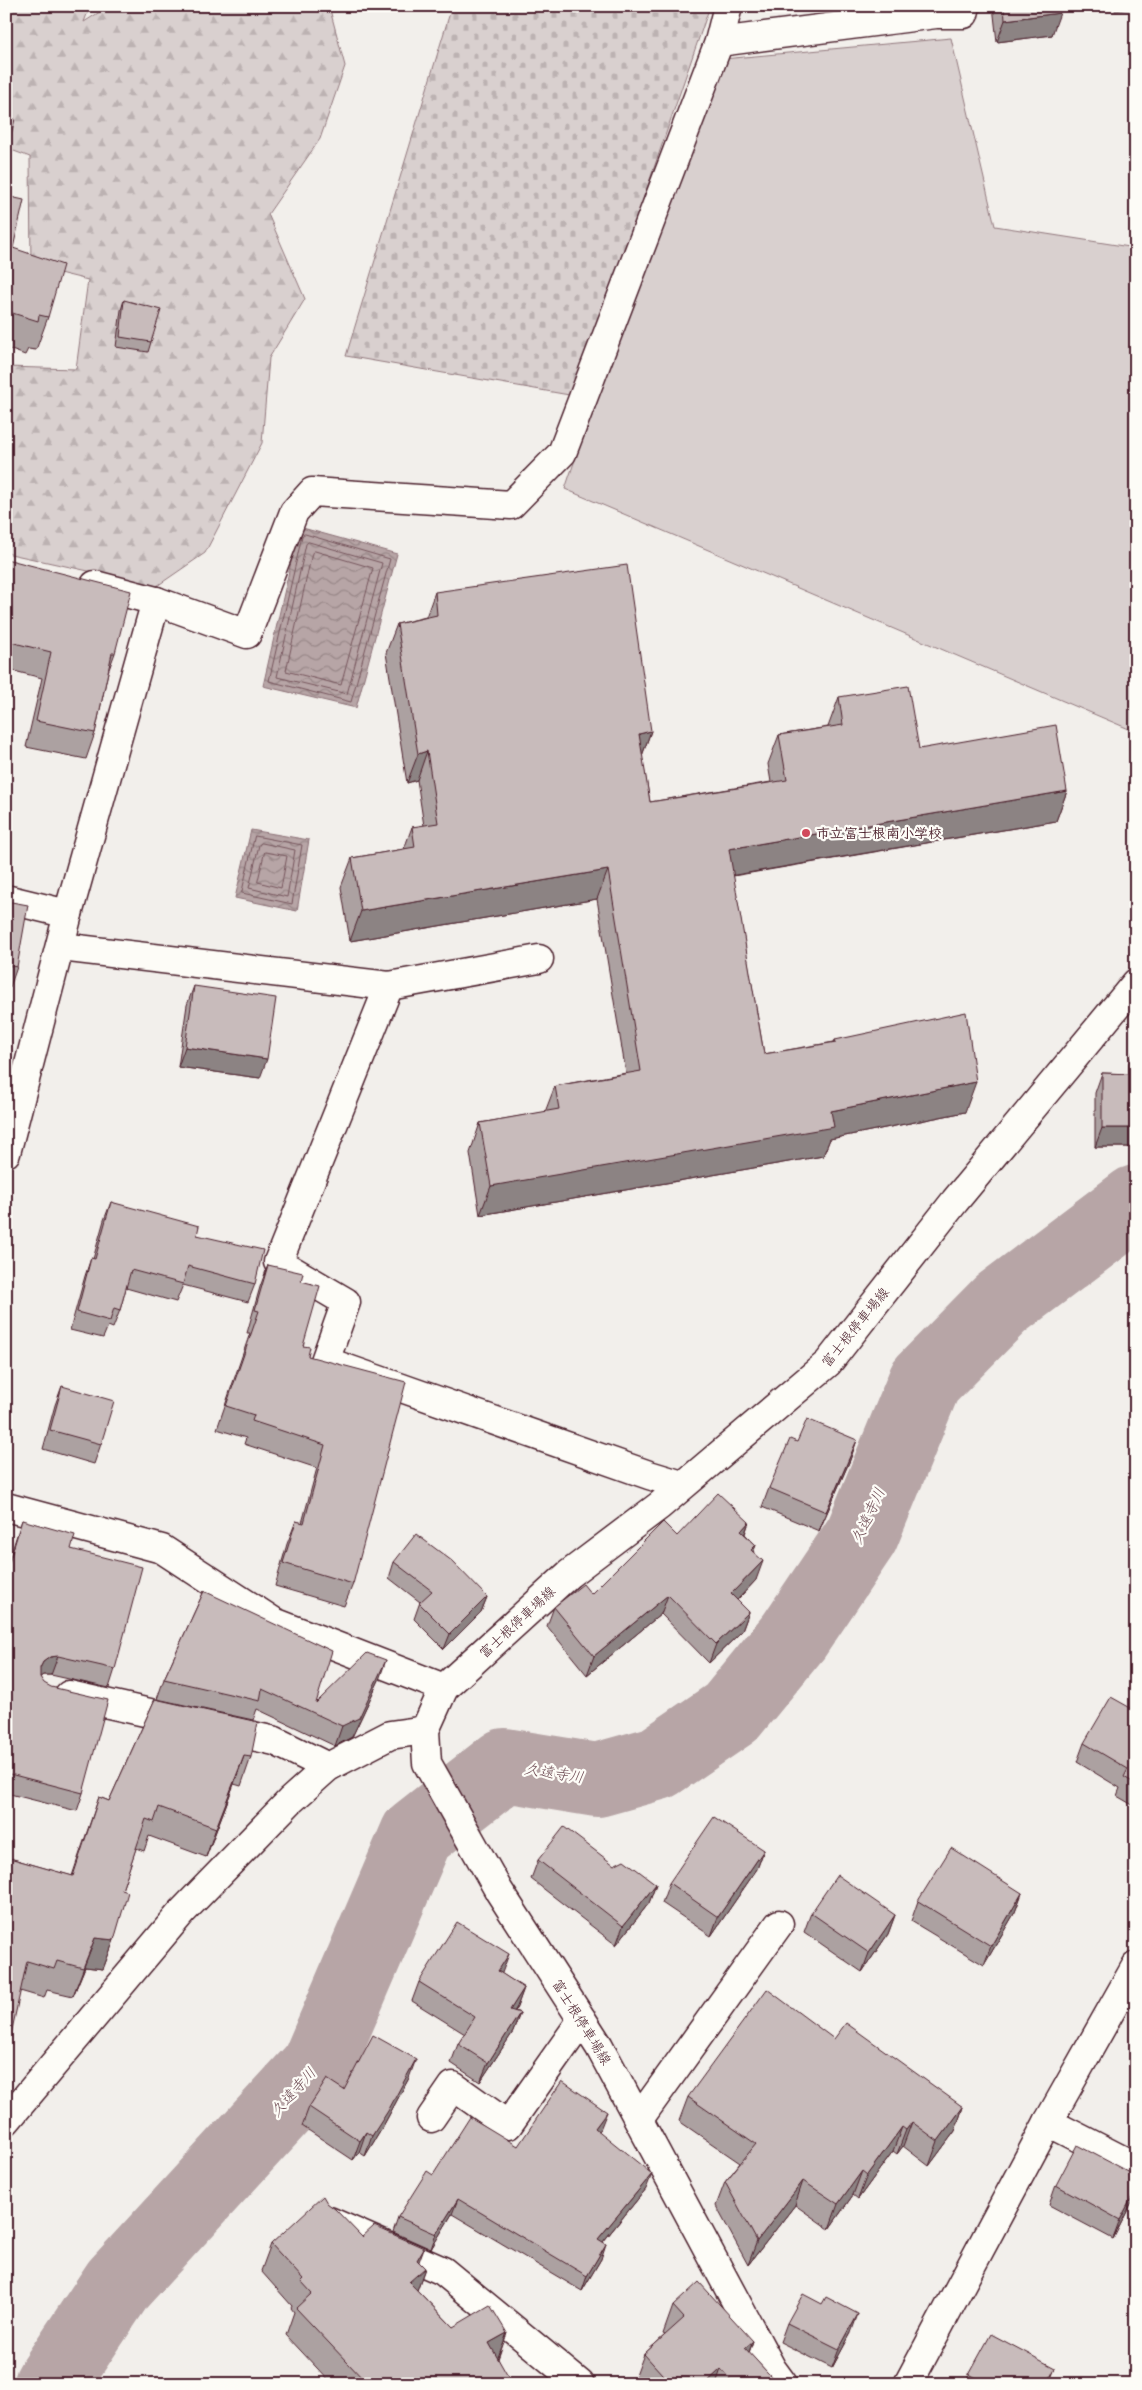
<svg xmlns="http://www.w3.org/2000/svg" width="1142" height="2390" viewBox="0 0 1142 2390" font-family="Kalam,'Klee One',sans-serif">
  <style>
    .forest { fill: url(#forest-firs); stroke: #92787d }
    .cemetery { fill: url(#cemetery-stones); stroke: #92787d }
    .pitch { fill: #d9d0cf; stroke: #92787d }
    .water { fill: url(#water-waves); stroke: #8b6f75 }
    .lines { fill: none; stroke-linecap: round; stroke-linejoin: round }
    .shore { stroke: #76555c; stroke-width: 1 }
    .river { stroke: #b7a5a6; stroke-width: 74 }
    .minor-casing { stroke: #4a1f2b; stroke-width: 31 }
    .secondary-casing { stroke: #4a1f2b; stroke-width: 31 }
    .minor { stroke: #fdfcf7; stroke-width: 28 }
    .secondary { stroke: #fdfcf7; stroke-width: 28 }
    .wall { fill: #aca1a1; stroke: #4a1f2b }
    .shaded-wall { fill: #8c8383; stroke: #4a1f2b }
    .building { fill: #c8bbbb; stroke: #4a1f2b }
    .poi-dot { fill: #d1495b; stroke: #fdfcf7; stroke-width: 2 }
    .labels { text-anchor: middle; stroke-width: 4.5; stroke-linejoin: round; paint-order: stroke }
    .poi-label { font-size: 14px; font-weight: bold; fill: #4a1f2b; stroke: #fdfcf7; text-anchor: start }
    .street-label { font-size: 14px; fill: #4a1f2b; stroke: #fdfcf7 }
    .water-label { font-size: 15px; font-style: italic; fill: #704e56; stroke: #fdfcf7 }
  </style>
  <defs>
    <pattern id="forest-firs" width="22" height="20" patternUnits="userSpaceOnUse" patternTransform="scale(1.25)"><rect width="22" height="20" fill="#d9d0cf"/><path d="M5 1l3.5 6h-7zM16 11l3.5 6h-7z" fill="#bcb2b2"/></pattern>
    <pattern id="cemetery-stones" width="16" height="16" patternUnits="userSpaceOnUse" patternTransform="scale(1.25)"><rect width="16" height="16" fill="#d9d0cf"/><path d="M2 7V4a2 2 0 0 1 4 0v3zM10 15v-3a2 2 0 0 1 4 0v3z" fill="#bcb2b2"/></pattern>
    <pattern id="water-waves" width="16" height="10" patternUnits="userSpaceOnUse" patternTransform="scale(1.25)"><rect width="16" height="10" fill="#b7a5a6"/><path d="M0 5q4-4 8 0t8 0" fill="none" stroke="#978687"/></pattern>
  </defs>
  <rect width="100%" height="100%" fill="#f2efeb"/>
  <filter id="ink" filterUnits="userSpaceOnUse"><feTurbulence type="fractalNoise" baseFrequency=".02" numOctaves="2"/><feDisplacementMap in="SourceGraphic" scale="10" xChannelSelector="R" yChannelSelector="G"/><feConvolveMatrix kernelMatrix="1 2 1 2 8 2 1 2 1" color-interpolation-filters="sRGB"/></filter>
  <g filter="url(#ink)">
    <path class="forest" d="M 6,6 L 90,6 L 84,22 L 109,6 L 329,6 L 345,66 L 320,139 L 268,214 L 305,299 L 269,358 L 262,443 L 205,553 L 157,586 L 6,553 L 6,367 L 76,369 L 88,280 L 31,266 L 30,157 L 6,148 Z"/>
    <path class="cemetery" d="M 452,6 L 710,6 L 575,396 L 346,356 Z"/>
    <path class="pitch" d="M 951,38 L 995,226 L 1136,248 L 1136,732 L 565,489 L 712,60 Z"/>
    <g class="water">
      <path d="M 299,527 L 397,554 L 356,708 L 263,686 Z"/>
      <path d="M 251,830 L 309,840 L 297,911 L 235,898 Z"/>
    </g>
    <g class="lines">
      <g class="shore">
        <path d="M 305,534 L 390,559 L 351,702 L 269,681 L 302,536 Z"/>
        <path d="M 309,542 L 382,563 L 347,694 L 277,677 L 306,544 Z"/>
        <path d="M 315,551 L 373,568 L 341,685 L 286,671 L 312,553 Z"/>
        <path d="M 255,836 L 302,845 L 292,904 L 242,893 Z"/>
        <path d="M 262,843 L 295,850 L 287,897 L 249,888 L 259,845 Z"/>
        <path d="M 265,852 L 287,856 L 281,888 L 258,882 Z"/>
      </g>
      <path class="river" d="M 51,2384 L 118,2284 L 317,2067 L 417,1834 L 505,1765 L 597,1780 L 658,1763 L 731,1713 L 794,1636 L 862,1535 L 925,1381 L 1001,1304 L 1136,1202"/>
      <g class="minor-casing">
        <g id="minor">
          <path d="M 719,42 L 936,14 L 964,14 L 966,6"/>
          <path d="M 95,585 L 156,601 L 247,634 L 294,512 L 312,492 L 511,505 L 562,453 L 719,42 L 728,6"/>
          <path d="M 6,899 L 68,914"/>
          <path d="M 61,947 L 389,986 L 539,959"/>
          <path d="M 389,986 L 278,1262 L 346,1302 L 325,1361 L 649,1475 L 682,1485"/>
          <path d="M 6,1153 L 68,914 L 156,601"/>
          <path d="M 6,1507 L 162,1549 L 274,1622 L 444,1688"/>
          <path d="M 69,1695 L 275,1741 L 328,1767"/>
          <path d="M 431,2118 L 453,2086 L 508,2125 L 582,2020"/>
          <path d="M 639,2119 L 779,1924"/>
          <path d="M 6,2121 L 181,1913 L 290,1801 L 328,1767 L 390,1735 L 425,1730"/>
          <path d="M 1048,2122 L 1136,2167"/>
          <path d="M 329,2221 L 443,2271 L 580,2384"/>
          <path d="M 908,2384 L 1048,2122 L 1136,1966"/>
        </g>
      </g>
      <g class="secondary-casing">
        <path id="secondary" d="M 783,2384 L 772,2369 L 599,2046 L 499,1891 L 427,1763 L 425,1730 L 444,1688 L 569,1574 L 659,1506 L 828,1363 L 955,1201 L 1136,983"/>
      </g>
      <use href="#minor" class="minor"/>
      <use href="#secondary" class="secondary"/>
    </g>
    <g class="wall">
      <path d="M 993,6 L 1069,6 L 1059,7 L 1052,35 L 997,42 Z"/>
      <path d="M 6,196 L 13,248 L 48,317 L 36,350 L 28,349 L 25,355 L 6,348 Z"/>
      <path d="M 124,300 L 151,342 L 148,352 L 116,347 L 121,310 Z"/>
      <path d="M 6,559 L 115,653 L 108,672 L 95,733 L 86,759 L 26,747 L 42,678 L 6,669 Z"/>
      <path d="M 435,592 L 651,731 L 642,756 L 650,802 L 771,782 L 768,764 L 779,735 L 828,727 L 839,697 L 919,749 L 1067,791 L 1056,821 L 733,876 L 764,1054 L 834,1042 L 835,1040 L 965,1112 L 830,1139 L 823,1156 L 480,1215 L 470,1153 L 480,1123 L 545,1112 L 555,1086 L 626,1073 L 597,899 L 350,941 L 341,887 L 352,858 L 404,849 L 412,827 L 424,826 L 417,780 L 407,783 L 386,653 L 397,624 L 426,617 Z"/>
      <path d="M 6,901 L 17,967 L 10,987 L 6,986 Z"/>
      <path d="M 194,986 L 260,1078 L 178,1067 L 187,1005 Z"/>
      <path d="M 1136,1044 L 1136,1147 L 1095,1147 L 1095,1093 L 1102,1073 L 1129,1074 L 1129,1063 Z"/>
      <path d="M 111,1202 L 197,1235 L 255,1284 L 248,1302 L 183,1285 L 176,1302 L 126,1288 L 120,1310 L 113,1328 L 108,1326 L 103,1338 L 70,1330 L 85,1276 L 91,1258 L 93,1259 L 104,1220 Z"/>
      <path d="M 268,1265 L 301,1281 L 303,1346 L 308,1356 L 353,1584 L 344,1606 L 275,1586 L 287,1544 L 296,1521 L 302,1523 L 317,1468 L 244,1444 L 246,1438 L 217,1429 L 250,1333 L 247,1333 L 260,1287 Z"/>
      <path d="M 62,1386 L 101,1444 L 94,1464 L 43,1449 L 55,1405 Z"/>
      <path d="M 857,1440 L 850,1460 L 819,1531 L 762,1507 L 769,1488 L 797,1442 Z"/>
      <path d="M 22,1520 L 71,1549 L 115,1669 L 109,1688 L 51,1675 L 43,1675 L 40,1677 L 83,1793 L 77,1811 L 6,1793 L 6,1569 L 16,1538 Z"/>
      <path d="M 749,1522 L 745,1534 L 756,1545 L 753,1552 L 756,1580 L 737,1600 L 749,1612 L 742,1631 L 709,1663 L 661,1614 L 587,1675 L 547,1626 L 554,1607 L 591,1594 L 677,1536 Z"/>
      <path d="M 394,1562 L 487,1597 L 481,1612 L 444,1649 L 414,1619 L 420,1602 L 389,1578 Z"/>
      <path d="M 204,1591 L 316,1703 L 379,1680 L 352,1737 L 335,1746 L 257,1709 L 253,1720 L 157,1699 L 164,1679 Z"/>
      <path d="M 155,1699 L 251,1757 L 241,1786 L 234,1784 L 206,1857 L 149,1836 L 144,1851 L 136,1848 L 122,1890 L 114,1940 L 103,1969 L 85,1967 L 73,1996 L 47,1990 L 44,1998 L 20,1991 L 6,1857 L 72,1876 L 89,1826 L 99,1797 L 109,1801 Z"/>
      <path d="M 1136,1711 L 1136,1807 L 1117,1796 L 1120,1788 L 1077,1762 L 1084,1743 Z"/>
      <path d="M 764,1850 L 757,1869 L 711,1936 L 662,1903 L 669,1883 Z"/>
      <path d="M 538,1860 L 614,1865 L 656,1884 L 649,1903 L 616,1945 L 531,1879 Z"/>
      <path d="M 1022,1893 L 1015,1912 L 984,1965 L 911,1921 L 918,1901 Z"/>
      <path d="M 811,1913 L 895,1915 L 888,1934 L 862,1972 L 804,1932 Z"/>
      <path d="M 502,1974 L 524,1988 L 517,2007 L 515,2011 L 520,2013 L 513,2032 L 480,2082 L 451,2063 L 458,2044 L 465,2034 L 412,2001 L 419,1982 Z"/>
      <path d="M 834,2039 L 963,2107 L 955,2131 L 929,2166 L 903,2146 L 897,2154 L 893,2151 L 858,2199 L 853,2195 L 829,2229 L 795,2205 L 748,2265 L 716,2206 L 725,2182 L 740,2163 L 679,2121 L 688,2097 Z"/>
      <path d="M 409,2078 L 381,2130 L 365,2156 L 359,2152 L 353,2160 L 302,2126 L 309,2107 L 344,2090 Z"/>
      <path d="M 601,2127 L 598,2131 L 646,2189 L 603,2242 L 601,2259 L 582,2291 L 452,2214 L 431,2249 L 393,2232 L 398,2217 L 433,2175 L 518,2146 Z"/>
      <path d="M 1136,2176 L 1136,2194 L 1134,2198 L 1113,2239 L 1049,2205 L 1056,2185 Z"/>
      <path d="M 327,2203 L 362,2237 L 419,2262 L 425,2268 L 417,2290 L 453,2327 L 507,2333 L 498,2359 L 509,2384 L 332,2384 L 286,2335 L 294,2312 L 291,2308 L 292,2306 L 261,2271 L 271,2244 Z"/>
      <path d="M 673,2306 L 753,2341 L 749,2353 L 778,2384 L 636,2384 L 634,2381 L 644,2354 L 665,2335 L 663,2334 Z"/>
      <path d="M 787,2323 L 851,2333 L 832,2368 L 780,2342 Z"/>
      <path d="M 969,2374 L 1049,2384 L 966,2384 Z"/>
    </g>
    <g class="shaded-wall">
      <path d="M 1116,6 L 1136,6 L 1136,8 L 1115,11 Z"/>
      <path d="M 1060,13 L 1052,35 L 997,42 L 1005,20 Z"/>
      <path d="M 651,731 L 640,761 L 639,734 Z"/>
      <path d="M 427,751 L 417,780 L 407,783 L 418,754 Z"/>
      <path d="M 1067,791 L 1056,821 L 718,878 L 729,849 Z"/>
      <path d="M 608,870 L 597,899 L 350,941 L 361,911 Z"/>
      <path d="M 185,1047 L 267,1059 L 260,1078 L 178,1067 Z"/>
      <path d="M 976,1082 L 965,1112 L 830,1139 L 823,1156 L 480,1215 L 491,1186 L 831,1111 Z"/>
      <path d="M 1102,1128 L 1136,1128 L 1136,1147 L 1095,1147 Z"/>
      <path d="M 857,1440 L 850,1460 L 819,1531 L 826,1512 Z"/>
      <path d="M 749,1522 L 742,1541 L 741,1531 Z"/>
      <path d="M 756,1545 L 749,1564 L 751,1550 Z"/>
      <path d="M 763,1561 L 756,1580 L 724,1614 L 731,1594 Z"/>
      <path d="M 668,1595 L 661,1614 L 587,1675 L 594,1656 Z"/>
      <path d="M 487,1597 L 481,1612 L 444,1649 L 450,1634 Z"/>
      <path d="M 749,1612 L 742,1631 L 709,1663 L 716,1644 Z"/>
      <path d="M 58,1656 L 51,1675 L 43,1675 L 36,1680 L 40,1668 L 43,1662 L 50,1657 Z"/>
      <path d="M 386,1660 L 379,1680 L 352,1737 L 335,1746 L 342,1726 Z"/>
      <path d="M 244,1756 L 234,1784 L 206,1857 L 216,1828 Z"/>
      <path d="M 764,1850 L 757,1869 L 711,1936 L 718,1917 Z"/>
      <path d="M 656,1884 L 649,1903 L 616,1945 L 623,1926 Z"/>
      <path d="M 1022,1893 L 1015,1912 L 984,1965 L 991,1946 Z"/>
      <path d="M 895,1915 L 888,1934 L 862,1972 L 869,1953 Z"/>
      <path d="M 95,1938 L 114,1940 L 103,1969 L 85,1967 L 73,1996 Z"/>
      <path d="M 509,1954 L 502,1973 L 491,1991 L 498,1971 Z"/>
      <path d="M 524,1988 L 517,2007 L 503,2030 L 510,2010 Z"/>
      <path d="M 520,2013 L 513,2032 L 480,2082 L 488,2063 Z"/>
      <path d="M 416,2059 L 409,2078 L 381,2130 L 365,2156 L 372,2136 Z"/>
      <path d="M 963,2107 L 955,2131 L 929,2166 L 938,2141 Z"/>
      <path d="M 607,2112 L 601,2127 L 590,2143 L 595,2128 Z"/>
      <path d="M 912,2122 L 903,2146 L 897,2154 L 906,2130 Z"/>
      <path d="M 902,2127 L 893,2151 L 858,2199 L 867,2175 Z"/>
      <path d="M 366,2132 L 359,2152 L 353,2160 L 360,2141 Z"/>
      <path d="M 862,2171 L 853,2195 L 829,2229 L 838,2204 Z"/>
      <path d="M 652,2174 L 646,2189 L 593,2254 L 598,2239 Z"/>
      <path d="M 803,2181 L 795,2205 L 748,2265 L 757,2241 Z"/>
      <path d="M 1136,2189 L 1136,2194 L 1134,2198 L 1113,2239 L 1120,2220 Z"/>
      <path d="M 458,2199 L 452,2214 L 431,2249 L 436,2234 Z"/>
      <path d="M 606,2244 L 601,2259 L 582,2291 L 587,2276 Z"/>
      <path d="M 424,2248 L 414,2275 L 425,2268 L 415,2296 L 399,2310 L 417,2260 Z"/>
      <path d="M 858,2314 L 851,2333 L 832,2368 L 839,2349 Z"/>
      <path d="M 507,2333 L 497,2360 L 489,2343 Z"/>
      <path d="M 753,2341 L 743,2368 L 745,2348 Z"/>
      <path d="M 1055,2368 L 1049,2384 L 1047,2384 Z"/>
      <path d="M 721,2369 L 716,2384 L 705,2384 Z"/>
      <path d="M 510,2380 L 509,2384 L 503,2384 Z"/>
    </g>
    <g class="building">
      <path d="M 1004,6 L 1059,6 L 1060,13 L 1005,20 Z"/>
      <path d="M 6,117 L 15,119 L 6,154 Z"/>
      <path d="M 6,196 L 24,200 L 13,248 L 63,265 L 48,317 L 39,315 L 38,321 L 6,311 Z"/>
      <path d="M 124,300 L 161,310 L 151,342 L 120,337 Z"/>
      <path d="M 6,559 L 131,591 L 115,653 L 112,653 L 95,733 L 36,721 L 51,652 L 6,641 Z"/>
      <path d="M 627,565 L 651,731 L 639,734 L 650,802 L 787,780 L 779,735 L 843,725 L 839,697 L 908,686 L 919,749 L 1056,725 L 1067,791 L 729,849 L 764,1054 L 836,1042 L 835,1040 L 966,1012 L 976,1082 L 831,1111 L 834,1127 L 491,1186 L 480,1123 L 559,1109 L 555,1086 L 641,1071 L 608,870 L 361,911 L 352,858 L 415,847 L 412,827 L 438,823 L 427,751 L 418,754 L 397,624 L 437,615 L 435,592 Z"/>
      <path d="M 6,745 L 11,746 L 6,770 Z"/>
      <path d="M 6,901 L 28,905 L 17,967 L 6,965 Z"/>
      <path d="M 194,986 L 276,998 L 267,1059 L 185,1047 Z"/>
      <path d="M 1136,1044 L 1136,1128 L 1102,1128 L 1102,1073 L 1135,1074 Z"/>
      <path d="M 111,1202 L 199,1226 L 197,1235 L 263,1250 L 255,1284 L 188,1266 L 183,1284 L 131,1270 L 120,1310 L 114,1308 L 110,1321 L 77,1312 L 91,1258 L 95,1259 Z"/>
      <path d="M 268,1265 L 303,1273 L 301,1281 L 320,1286 L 303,1346 L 310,1347 L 308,1356 L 406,1382 L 353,1584 L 283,1563 L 296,1521 L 304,1523 L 325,1445 L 252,1421 L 254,1415 L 226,1406 L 259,1311 L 255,1310 Z"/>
      <path d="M 62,1386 L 114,1401 L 101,1444 L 50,1430 Z"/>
      <path d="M 807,1419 L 857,1440 L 826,1512 L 769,1488 L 790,1439 L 797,1442 Z"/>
      <path d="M 718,1493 L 749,1522 L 741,1531 L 756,1545 L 751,1550 L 763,1561 L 731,1594 L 749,1612 L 716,1644 L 668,1595 L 594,1656 L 554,1607 L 583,1584 L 591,1594 L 663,1522 L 677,1536 Z"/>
      <path d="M 22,1520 L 75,1535 L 71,1549 L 142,1567 L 115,1669 L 58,1656 L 50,1657 L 43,1662 L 40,1668 L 40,1677 L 44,1683 L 51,1687 L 108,1700 L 83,1793 L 6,1773 L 6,1573 Z"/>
      <path d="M 416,1534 L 452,1561 L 487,1597 L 450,1634 L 419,1603 L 432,1591 L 394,1562 Z"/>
      <path d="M 204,1591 L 332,1651 L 316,1703 L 367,1653 L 386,1660 L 359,1718 L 342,1726 L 262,1689 L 260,1701 L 164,1679 Z"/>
      <path d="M 1111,1697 L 1136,1711 L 1136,1784 L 1124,1777 L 1128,1769 L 1084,1743 Z"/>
      <path d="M 155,1699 L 258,1722 L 251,1757 L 244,1756 L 216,1828 L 159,1807 L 154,1822 L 146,1819 L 122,1890 L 128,1892 L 114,1940 L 95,1938 L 83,1968 L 57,1961 L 54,1969 L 27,1961 L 6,2057 L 6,1857 L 73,1876 L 99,1797 L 109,1801 Z"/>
      <path d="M 714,1817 L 764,1850 L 718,1917 L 669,1883 Z"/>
      <path d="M 564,1827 L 614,1865 L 624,1860 L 656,1884 L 623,1926 L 538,1860 Z"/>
      <path d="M 951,1848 L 1022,1893 L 991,1946 L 918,1901 Z"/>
      <path d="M 837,1875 L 895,1915 L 869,1953 L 811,1913 Z"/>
      <path d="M 457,1922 L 509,1954 L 498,1971 L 524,1988 L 510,2010 L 520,2013 L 488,2063 L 458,2044 L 475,2017 L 419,1982 Z"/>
      <path d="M 767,1989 L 834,2039 L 846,2023 L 963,2107 L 938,2141 L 912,2122 L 906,2130 L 902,2127 L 867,2175 L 862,2171 L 838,2204 L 803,2181 L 757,2241 L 725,2182 L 756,2144 L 688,2097 Z"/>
      <path d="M 373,2035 L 416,2059 L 388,2111 L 372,2136 L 366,2132 L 360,2141 L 309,2107 L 327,2079 L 344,2090 Z"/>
      <path d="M 562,2081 L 607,2112 L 595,2128 L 652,2174 L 598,2239 L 606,2244 L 587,2276 L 458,2199 L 436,2234 L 398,2217 L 427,2171 L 433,2175 L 470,2117 L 518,2146 Z"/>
      <path d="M 1077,2145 L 1136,2176 L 1136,2189 L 1120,2220 L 1056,2185 Z"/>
      <path d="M 323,2196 L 327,2203 L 335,2209 L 362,2237 L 374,2226 L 424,2248 L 417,2260 L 425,2268 L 409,2282 L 453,2327 L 490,2305 L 507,2333 L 489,2343 L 510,2380 L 503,2384 L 357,2384 L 364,2380 L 296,2308 L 312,2293 L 301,2281 L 303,2279 L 271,2244 Z"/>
      <path d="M 699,2282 L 753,2341 L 745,2348 L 778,2384 L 734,2384 L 721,2369 L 705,2384 L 671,2384 L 644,2354 L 684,2318 L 673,2306 Z"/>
      <path d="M 803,2294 L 822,2304 L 826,2297 L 858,2314 L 839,2349 L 787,2323 Z"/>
      <path d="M 991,2334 L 1055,2368 L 1047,2384 L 988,2384 L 969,2374 Z"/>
    </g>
  </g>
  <circle class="poi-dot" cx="806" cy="833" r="5"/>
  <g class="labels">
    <g class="poi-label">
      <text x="816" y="838">市立富士根南小学校</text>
    </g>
    <g class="street-label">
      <text transform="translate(855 1327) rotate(-51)" y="5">富士根停車場線</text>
      <text transform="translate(517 1622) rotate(-43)" y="5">富士根停車場線</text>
      <text transform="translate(582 2022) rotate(58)" y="5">富士根停車場線</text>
    </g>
    <g class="water-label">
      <text transform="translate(868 1516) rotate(-65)" y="5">久遠寺川</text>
      <text transform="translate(554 1773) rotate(9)" y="5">久遠寺川</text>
      <text transform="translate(293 2092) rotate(-48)" y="5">久遠寺川</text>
    </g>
  </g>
  <rect width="1142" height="2390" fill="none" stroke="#fdfcf7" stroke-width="25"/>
  <rect x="12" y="12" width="1117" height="2365" fill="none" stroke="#4a1f2b" stroke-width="2" filter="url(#ink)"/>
</svg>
